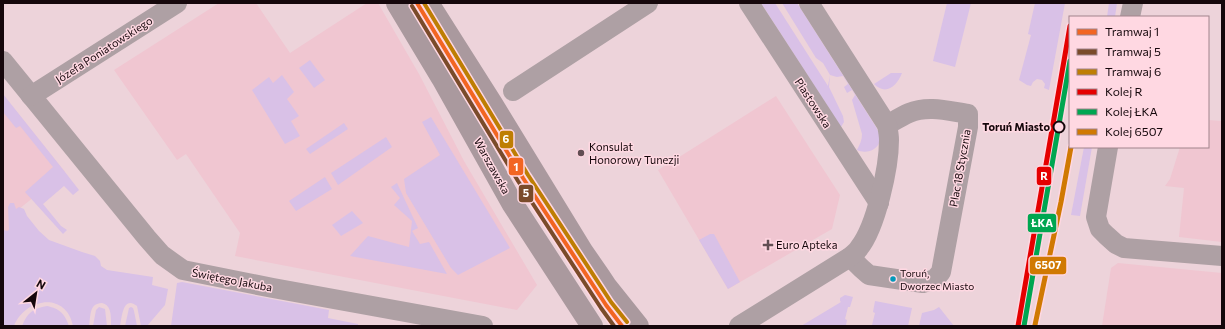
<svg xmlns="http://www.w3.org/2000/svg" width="1225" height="329" viewBox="0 0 1225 329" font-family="Commissioner,sans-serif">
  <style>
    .built { fill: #f0c6d1 }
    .green { fill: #d9c1e7 }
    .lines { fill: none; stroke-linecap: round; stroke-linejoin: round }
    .minor { stroke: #aea0a4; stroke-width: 20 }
    .primary { stroke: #aa999e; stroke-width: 22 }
    .rail-1-casing { stroke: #ffd8e2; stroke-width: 8 }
    .rail-2-casing { stroke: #ffd8e2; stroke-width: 8 }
    .rail-3-casing { stroke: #ffd8e2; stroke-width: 8 }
    .rail-1 { stroke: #e50000; stroke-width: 5 }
    .rail-2 { stroke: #00a651; stroke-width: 5 }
    .rail-3 { stroke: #d07902; stroke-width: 5 }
    .tram-1-casing { stroke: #ffd8e2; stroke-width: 7 }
    .tram-2-casing { stroke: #ffd8e2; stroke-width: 7 }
    .tram-3-casing { stroke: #ffd8e2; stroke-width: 7 }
    .tram-1 { stroke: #f26522; stroke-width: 4 }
    .tram-2 { stroke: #7a4b2a; stroke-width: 4 }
    .tram-3 { stroke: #be7e03; stroke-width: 4 }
    .stop-dot { fill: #ffd8e2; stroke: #15070b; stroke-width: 2 }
    .poi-dot { fill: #614e53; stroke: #ffd8e2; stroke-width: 1.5 }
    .bus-dot { fill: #0299ba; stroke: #ffd8e2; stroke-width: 1.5 }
    .labels { text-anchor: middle; stroke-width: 3; stroke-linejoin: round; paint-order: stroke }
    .bus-label { font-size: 10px; fill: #15070b; stroke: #ffd8e2; text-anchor: start }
    .street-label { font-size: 11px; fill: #15070b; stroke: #ffd8e2 }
    .stop-label { font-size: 11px; font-weight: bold; fill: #15070b; stroke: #ffd8e2; text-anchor: end }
    .poi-label { font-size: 11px; fill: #15070b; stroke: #ffd8e2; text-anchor: start }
    .line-badge { stroke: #ffd8e2; stroke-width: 1.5 }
    .badge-label { font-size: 11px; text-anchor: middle; font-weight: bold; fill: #fff }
  </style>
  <rect width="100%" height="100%" fill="#edd3da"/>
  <g class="built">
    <path d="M 219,3 L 256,3 L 290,53 L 367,3 L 378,3 L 419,74 L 464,161 L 537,285 L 517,310 L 235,256 L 240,233 L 186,154 L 177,160 L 114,70 Z"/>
    <path d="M 3,95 L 65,172 L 19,209 L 3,260 Z"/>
    <path d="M 776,96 L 840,195 L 832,229 L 728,289 L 658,170 L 676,159 Z"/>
    <path d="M 1208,120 L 1222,121 L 1222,242 L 1179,237 L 1184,188 L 1165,186 L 1170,179 L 1180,147 L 1208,147 Z"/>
    <path d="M 1118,263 L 1222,273 L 1222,326 L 1102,326 L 1111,268 Z"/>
  </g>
  <g class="green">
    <path d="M 761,3 L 775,3 L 828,86 L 830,75 L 823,63 L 816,58 L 782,3 L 797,3 L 876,127 C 878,131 880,135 880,139 C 879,151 865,154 857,150 C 860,144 862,140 862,134 L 852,100 L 855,95 L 852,90 L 847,93 L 844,87 L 848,84 L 843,76 L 837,77 L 830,75 L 829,87 L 843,116 L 844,122 L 841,127 Z"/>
    <path d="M 947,3 L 971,3 L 955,67 L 933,61 Z"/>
    <path d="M 1035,3 L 1065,3 L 1049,90 L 1044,88 L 1045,84 L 1042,80 L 1037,79 L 1033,82 L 1031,86 L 1027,85 L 1019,80 L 1031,35 L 1028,34 Z"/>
    <path d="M 1109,3 L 1117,3 L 1115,17 L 1107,17 Z"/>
    <path d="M 310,60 L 325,80 L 314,88 L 299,68 Z"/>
    <path d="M 891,73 L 902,73 C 897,86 886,96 874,84 Z"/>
    <path d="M 282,75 L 294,92 L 287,99 L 299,116 L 291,121 L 300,136 L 285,144 L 252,90 L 269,77 L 273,83 Z"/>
    <path d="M 3,94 L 65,172 L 79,190 L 73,195 L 64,186 L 43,204 L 61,226 L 67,230 L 63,234 L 25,192 L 53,167 L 20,126 L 16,128 L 3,112 Z"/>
    <path d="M 431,117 L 510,248 L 458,275 L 451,268 L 406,193 L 404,179 L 440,155 L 422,122 Z"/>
    <path d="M 344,123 L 348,129 L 310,154 L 306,149 Z"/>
    <path d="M 386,137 L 392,147 L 338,185 L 331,173 Z"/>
    <path d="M 1084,147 L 1092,147 L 1080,216 L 1071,215 Z"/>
    <path d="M 325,177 L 332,189 L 296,211 L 289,201 Z"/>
    <path d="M 397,183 L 418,228 L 412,231 L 420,244 L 429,242 L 447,274 L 350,256 L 368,236 L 409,247 L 412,221 L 394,205 L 400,198 L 391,187 Z"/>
    <path d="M 10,203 L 14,203 L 16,209 L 19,207 L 24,209 L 27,216 L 39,231 L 49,240 L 82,252 L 95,256 L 100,261 L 101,266 L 107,270 L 153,277 L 152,285 L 168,289 L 165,305 L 147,326 L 141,326 L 137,306 C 123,295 122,317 120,326 L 111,326 C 111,318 112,305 102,303 C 99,303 95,304 93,307 C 90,311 90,320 89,326 L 73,326 C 66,291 25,298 14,326 L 3,326 L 3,230 L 8,231 L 9,229 L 8,207 Z"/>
    <path d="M 352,211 L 363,223 L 341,236 L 332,225 Z"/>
    <path d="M 710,234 L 714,234 L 740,282 L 728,289 L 699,240 Z"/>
    <path d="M 182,282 L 329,310 L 328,318 L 358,324 L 358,326 L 171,326 L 177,283 Z"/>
    <path d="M 845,295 L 853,297 L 850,307 L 848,307 L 845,319 L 847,320 L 846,325 L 852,326 L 801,326 L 841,302 L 840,301 L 840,298 Z"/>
    <path d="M 875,301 L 912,308 L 908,326 L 869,326 L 870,325 L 872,325 L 875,313 L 873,312 Z"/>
    <path d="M 47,306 C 60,309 64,313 69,326 L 22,326 C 27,313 33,308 47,306 Z"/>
    <path d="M 99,307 L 105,309 L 107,326 L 93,326 L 96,310 Z"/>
    <path d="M 131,307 L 133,308 L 134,311 L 137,326 L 125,326 L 129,308 Z"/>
    <path d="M 939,307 L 954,326 L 919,326 L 922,313 L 934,310 Z"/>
  </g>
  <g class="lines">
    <g class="minor">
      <path d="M 749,3 L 879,203"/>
      <path d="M 1130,17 L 1133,3"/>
      <path d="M 3,61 L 147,238 L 162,255 L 183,270 L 273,288 L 483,326"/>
      <path d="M 513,91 L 648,3"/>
      <path d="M 31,96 L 177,3"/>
      <path d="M 1108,147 L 1096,217 L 1100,229 L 1106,235 L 1116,244 L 1124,248 L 1222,256"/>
      <path d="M 850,257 L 861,268 L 869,275 L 923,283 L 935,279 L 941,272 L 968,127 L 968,114 C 948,111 928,105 909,113 C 902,116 894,121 887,125"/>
      <path d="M 739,326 L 850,257 C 853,254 857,252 859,248 C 876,227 889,167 889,140 C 889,135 888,130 887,125 L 809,3"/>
    </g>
    <g class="primary">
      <path d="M 397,3 L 442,78 L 512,203 L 592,326"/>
      <path d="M 428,3 L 492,104 L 582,251 L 600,277 L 606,286 L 638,326"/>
    </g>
    <g class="rail-1-casing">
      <path id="rail-1" d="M 1018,326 L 1070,26"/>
    </g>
    <g class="rail-2-casing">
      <path id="rail-2" d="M 1024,326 L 1070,61"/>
    </g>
    <g class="rail-3-casing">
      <path id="rail-3" d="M 1035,325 L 1061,202 L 1071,147"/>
    </g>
    <use href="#rail-1" class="rail-1"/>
    <use href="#rail-2" class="rail-2"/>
    <use href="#rail-3" class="rail-3"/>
    <g class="tram-1-casing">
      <path id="tram-1" d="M 417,3 L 523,178 L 606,305 L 622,326"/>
    </g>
    <g class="tram-2-casing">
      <path id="tram-2" d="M 412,6 L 518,181 L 601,308 L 614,326"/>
    </g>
    <g class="tram-3-casing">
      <path id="tram-3" d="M 424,3 L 528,175 L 611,302 L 627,322"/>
    </g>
    <use href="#tram-1" class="tram-1"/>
    <use href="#tram-2" class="tram-2"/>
    <use href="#tram-3" class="tram-3"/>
  </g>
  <circle class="stop-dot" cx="1059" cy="127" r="5.5"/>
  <g class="poi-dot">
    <circle cx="581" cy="153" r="4"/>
    <path d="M766 239h4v4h4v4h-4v4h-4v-4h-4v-4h4z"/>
  </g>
  <circle class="bus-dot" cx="893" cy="279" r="3.5"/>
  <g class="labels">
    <g class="bus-label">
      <text x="900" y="277">Toruń,<tspan x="900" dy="13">Dworzec Miasto</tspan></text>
    </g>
    <g class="street-label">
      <text transform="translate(104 50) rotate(-33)" y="4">Józefa Poniatowskiego</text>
      <text transform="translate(813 103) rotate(57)" y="4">Piastowska</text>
      <text transform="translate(492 166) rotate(61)" y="4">Warszawska</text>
      <text transform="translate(960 168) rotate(-80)" y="4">Plac 18 Stycznia</text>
      <text transform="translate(232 280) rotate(11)" y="4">Świętego Jakuba</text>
    </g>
    <g class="stop-label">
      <text x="1050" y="131">Toruń Miasto</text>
    </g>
    <g class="poi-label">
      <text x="589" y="151">Konsulat<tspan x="589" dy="13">Honorowy Tunezji</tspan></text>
      <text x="776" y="249">Euro Apteka</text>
    </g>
  </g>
  <g class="line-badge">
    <rect x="499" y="130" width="15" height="19" rx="4" fill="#be7e03"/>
    <rect x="508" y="157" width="16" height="19" rx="4" fill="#f26522"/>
    <rect x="1036" y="166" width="16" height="20" rx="4" fill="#e50000"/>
    <rect x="518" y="184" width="16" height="19" rx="4" fill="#7a4b2a"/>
    <rect x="1027" y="213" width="30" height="20" rx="4" fill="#00a651"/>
    <rect x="1029" y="256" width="38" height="19" rx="4" fill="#d07902"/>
  </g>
  <g class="badge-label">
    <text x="506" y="143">6</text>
    <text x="516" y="171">1</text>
    <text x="1044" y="180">R</text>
    <text x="526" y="197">5</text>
    <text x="1042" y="227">ŁKA</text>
    <text x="1048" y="269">6507</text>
  </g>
  <rect width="1225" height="329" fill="none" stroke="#15070b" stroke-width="8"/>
  <rect x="1069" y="16" width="140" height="132" fill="#ffd8e2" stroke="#a1848c"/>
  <rect x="1077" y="29" width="20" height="6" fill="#f26522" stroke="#a1848c"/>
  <text x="1105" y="36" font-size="12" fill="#15070b">Tramwaj 1</text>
  <rect x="1077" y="49" width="20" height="6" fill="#7a4b2a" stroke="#a1848c"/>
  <text x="1105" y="56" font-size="12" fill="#15070b">Tramwaj 5</text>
  <rect x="1077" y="69" width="20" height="6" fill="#be7e03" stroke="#a1848c"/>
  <text x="1105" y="76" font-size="12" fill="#15070b">Tramwaj 6</text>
  <rect x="1077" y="89" width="20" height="6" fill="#e50000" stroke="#a1848c"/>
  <text x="1105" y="96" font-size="12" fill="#15070b">Kolej R</text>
  <rect x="1077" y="109" width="20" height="6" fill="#00a651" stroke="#a1848c"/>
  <text x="1105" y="116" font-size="12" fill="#15070b">Kolej ŁKA</text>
  <rect x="1077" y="129" width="20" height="6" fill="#d07902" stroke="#a1848c"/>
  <text x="1105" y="136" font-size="12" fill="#15070b">Kolej 6507</text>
  <g transform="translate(36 293) rotate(30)" stroke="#ffd8e2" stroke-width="3" paint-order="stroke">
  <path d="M0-3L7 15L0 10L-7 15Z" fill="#15070b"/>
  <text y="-6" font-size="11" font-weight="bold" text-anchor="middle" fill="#15070b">N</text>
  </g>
</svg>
